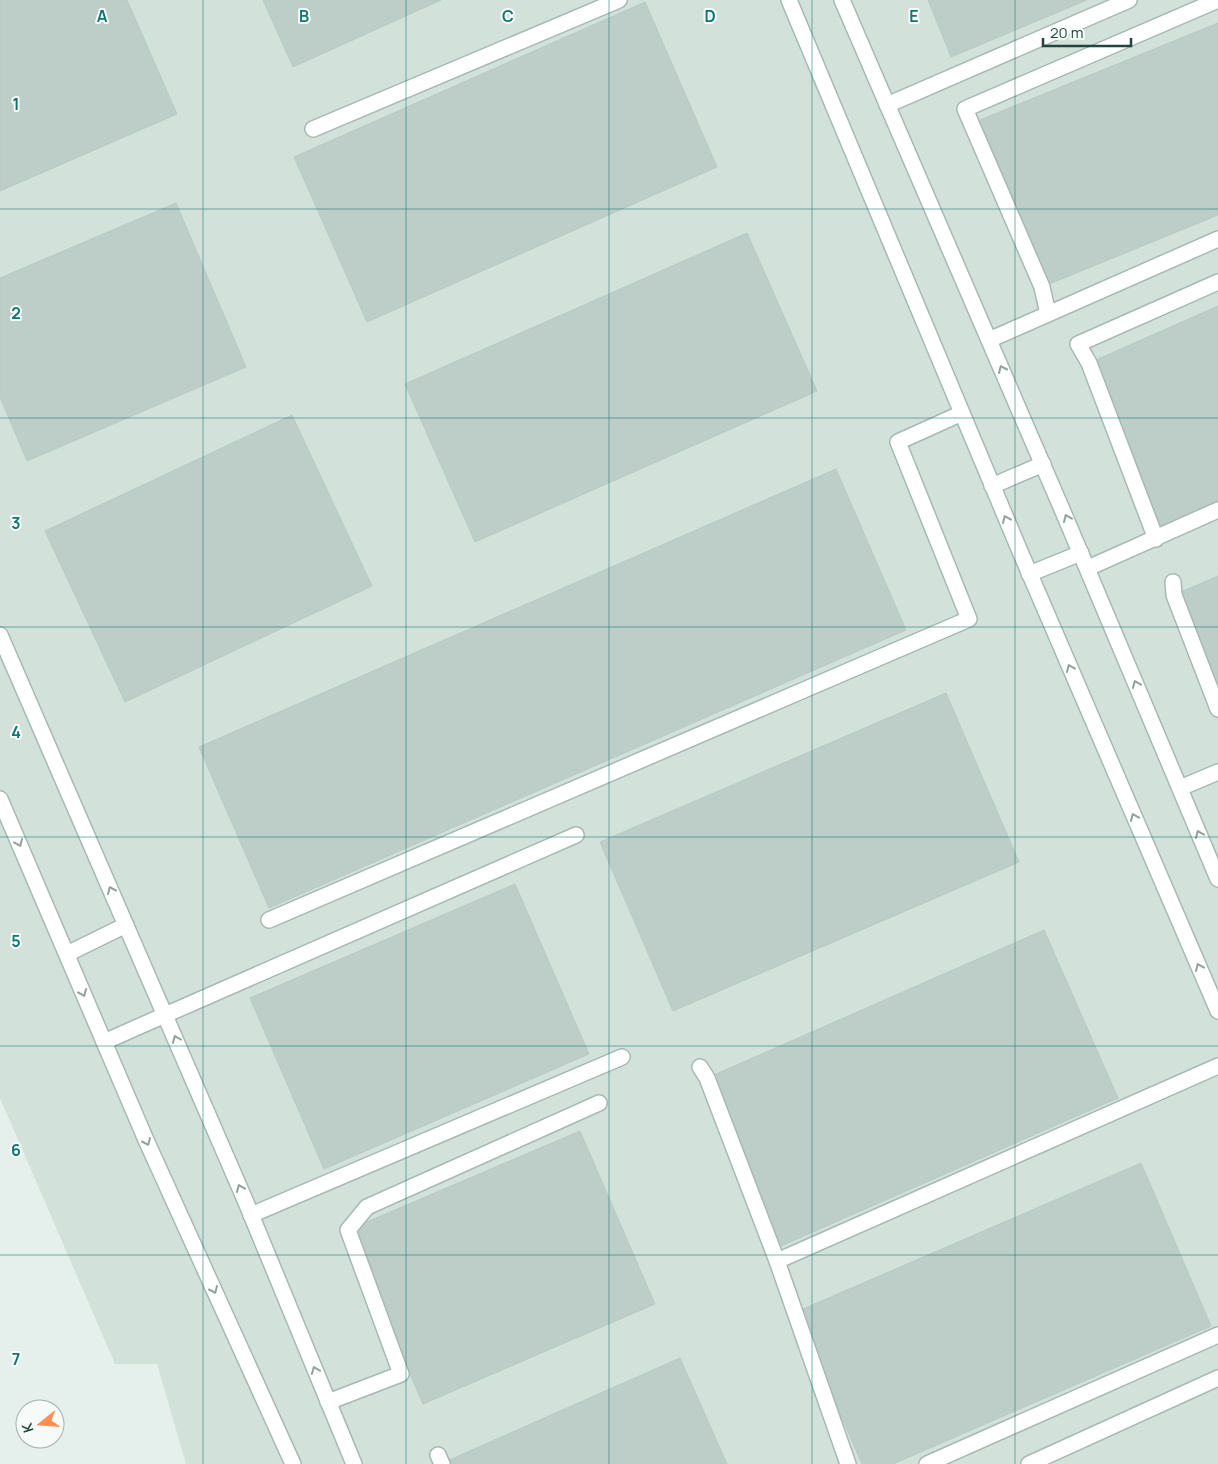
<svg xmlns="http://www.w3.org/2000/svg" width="1218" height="1464" viewBox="0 0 1218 1464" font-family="Manrope,sans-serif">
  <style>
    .built { fill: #d3e1db }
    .building { fill: #bdcec8; stroke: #b6cac4 }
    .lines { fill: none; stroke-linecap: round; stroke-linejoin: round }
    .service-casing { stroke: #a6b9b4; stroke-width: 18 }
    .minor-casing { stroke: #a6b9b4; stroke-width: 18 }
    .tertiary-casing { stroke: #a6b9b4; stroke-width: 18 }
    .service { stroke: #fff; stroke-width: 15 }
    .minor { stroke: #fff; stroke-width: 15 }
    .tertiary { stroke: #fff; stroke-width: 15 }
    .oneway { stroke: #90a29e }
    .grid { fill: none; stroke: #0f766e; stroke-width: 1; stroke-opacity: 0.55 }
    .grid-label { font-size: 16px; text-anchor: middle; font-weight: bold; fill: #0f766e; stroke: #f6fbf9; stroke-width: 4; stroke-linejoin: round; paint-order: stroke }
  </style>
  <rect width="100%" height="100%" fill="#e5f0ec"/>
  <path class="built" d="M 0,0 L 1218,0 L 1218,1464 L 186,1464 L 157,1364 L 115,1364 L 0,1098 Z"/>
  <g class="building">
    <path d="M 0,0 L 127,0 L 177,114 L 0,191 Z"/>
    <path d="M 263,0 L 441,0 L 293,67 Z"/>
    <path d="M 928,0 L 1087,0 L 951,57 Z"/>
    <path d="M 645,2 L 717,167 L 367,322 L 294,157 Z"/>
    <path d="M 1218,23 L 1218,215 L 1042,287 L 975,122 Z"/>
    <path d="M 176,203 L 246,367 L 27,461 L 0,397 L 0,278 Z"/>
    <path d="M 747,233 L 817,391 L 475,542 L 405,384 Z"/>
    <path d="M 1218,306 L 1218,509 L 1164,532 L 1089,363 Z"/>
    <path d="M 292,415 L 372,586 L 125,702 L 45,531 Z"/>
    <path d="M 836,469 L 906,630 L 269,908 L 199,747 Z"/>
    <path d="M 1218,576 L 1218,699 L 1174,595 Z"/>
    <path d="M 946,693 L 1019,862 L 673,1011 L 600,842 Z"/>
    <path d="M 515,884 L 589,1054 L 324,1169 L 250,998 Z"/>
    <path d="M 1044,930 L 1118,1098 L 781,1246 L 707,1078 Z"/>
    <path d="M 580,1131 L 655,1304 L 423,1404 L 348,1230 Z"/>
    <path d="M 1141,1163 L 1211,1326 L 893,1464 L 862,1464 L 796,1312 Z"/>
    <path d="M 680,1358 L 727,1464 L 448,1464 L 447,1461 Z"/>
  </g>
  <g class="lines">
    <g class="service-casing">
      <g id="service">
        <path d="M 887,105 L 1129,0"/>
        <path d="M 313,129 L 619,0"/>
        <path d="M 1048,314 L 1042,287 L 965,109 L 1218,0"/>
        <path d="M 989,340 L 1218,239"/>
        <path d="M 1156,539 L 1089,363 L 1078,344 L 1218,282"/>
        <path d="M 1088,568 L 1218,510"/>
        <path d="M 1173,582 L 1174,595 L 1218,709"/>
        <path d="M 1180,788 L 1218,772"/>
        <path d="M 269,920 L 969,619 L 898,442 L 962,413"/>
        <path d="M 165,1015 L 576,835"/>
        <path d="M 700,1067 L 707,1078 L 777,1261 L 1218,1066"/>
        <path d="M 251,1215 L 622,1057"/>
        <path d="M 777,1261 L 848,1464"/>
        <path d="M 328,1402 L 401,1374 L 348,1230 L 367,1207 L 599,1103"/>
        <path d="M 438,1455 L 442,1464"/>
        <path d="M 927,1464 L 1218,1335"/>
        <path d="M 1029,1464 L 1218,1378"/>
      </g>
    </g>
    <g class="minor-casing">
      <g id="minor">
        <path d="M 789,0 L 1019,549 L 1218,1011"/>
        <path d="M 842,0 L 1064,514 L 1218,879"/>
        <path d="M 992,486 L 1043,464"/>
        <path d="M 1029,574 L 1081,553"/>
      </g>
    </g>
    <g class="tertiary-casing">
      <g id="tertiary">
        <path d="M 0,635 L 245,1200 L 354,1464"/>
        <path d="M 0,799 L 146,1140 L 293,1464"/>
        <path d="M 67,954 L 126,925"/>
        <path d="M 104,1042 L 165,1015"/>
      </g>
    </g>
    <use href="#service" class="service"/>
    <use href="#minor" class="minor"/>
    <use href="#tertiary" class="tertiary"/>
  </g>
  <defs><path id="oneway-chevron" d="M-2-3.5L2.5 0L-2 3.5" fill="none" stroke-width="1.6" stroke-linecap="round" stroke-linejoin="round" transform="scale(1.25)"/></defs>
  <g class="oneway">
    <use href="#oneway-chevron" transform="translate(1002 369) rotate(-114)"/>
    <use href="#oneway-chevron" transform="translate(1067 518) rotate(-113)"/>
    <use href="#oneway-chevron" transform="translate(1006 519) rotate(-113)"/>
    <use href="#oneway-chevron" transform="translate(1070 668) rotate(-113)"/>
    <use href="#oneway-chevron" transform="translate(1136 684) rotate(-113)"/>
    <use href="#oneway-chevron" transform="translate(1134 817) rotate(-113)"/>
    <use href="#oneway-chevron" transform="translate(1199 834) rotate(-113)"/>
    <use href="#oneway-chevron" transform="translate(19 843) rotate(67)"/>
    <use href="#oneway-chevron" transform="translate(111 890) rotate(-114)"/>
    <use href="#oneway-chevron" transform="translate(1199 967) rotate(-113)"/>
    <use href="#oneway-chevron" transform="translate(83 993) rotate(67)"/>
    <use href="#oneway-chevron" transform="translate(176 1039) rotate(-113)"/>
    <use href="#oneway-chevron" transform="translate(147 1142) rotate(66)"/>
    <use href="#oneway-chevron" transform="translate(240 1188) rotate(-113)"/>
    <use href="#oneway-chevron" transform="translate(214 1290) rotate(66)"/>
    <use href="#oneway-chevron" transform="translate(315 1370) rotate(-112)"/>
  </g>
  <path class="grid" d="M 203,0 L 203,1464M 406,0 L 406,1464M 609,0 L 609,1464M 812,0 L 812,1464M 1015,0 L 1015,1464M 0,209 L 1218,209M 0,418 L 1218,418M 0,627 L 1218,627M 0,837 L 1218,837M 0,1046 L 1218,1046M 0,1255 L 1218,1255"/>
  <g class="grid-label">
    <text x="102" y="22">A</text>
    <text x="304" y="22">B</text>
    <text x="508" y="22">C</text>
    <text x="710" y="22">D</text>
    <text x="914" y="22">E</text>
    <text x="16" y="110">1</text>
    <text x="16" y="319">2</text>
    <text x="16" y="529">3</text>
    <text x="16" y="738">4</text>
    <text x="16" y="947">5</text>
    <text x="16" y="1156">6</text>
    <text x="16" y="1365">7</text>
  </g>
  <g transform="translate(40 1424) rotate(253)"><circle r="24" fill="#f6fbf9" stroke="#a1b2ae"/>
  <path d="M0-4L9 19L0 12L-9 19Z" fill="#ff8d54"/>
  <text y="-8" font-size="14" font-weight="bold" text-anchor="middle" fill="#21453e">K</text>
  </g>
  <path d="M1043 38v8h88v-8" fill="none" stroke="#21453e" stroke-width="2.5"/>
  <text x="1050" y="38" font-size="15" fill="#21453e" stroke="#f6fbf9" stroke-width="4" paint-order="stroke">20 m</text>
</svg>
